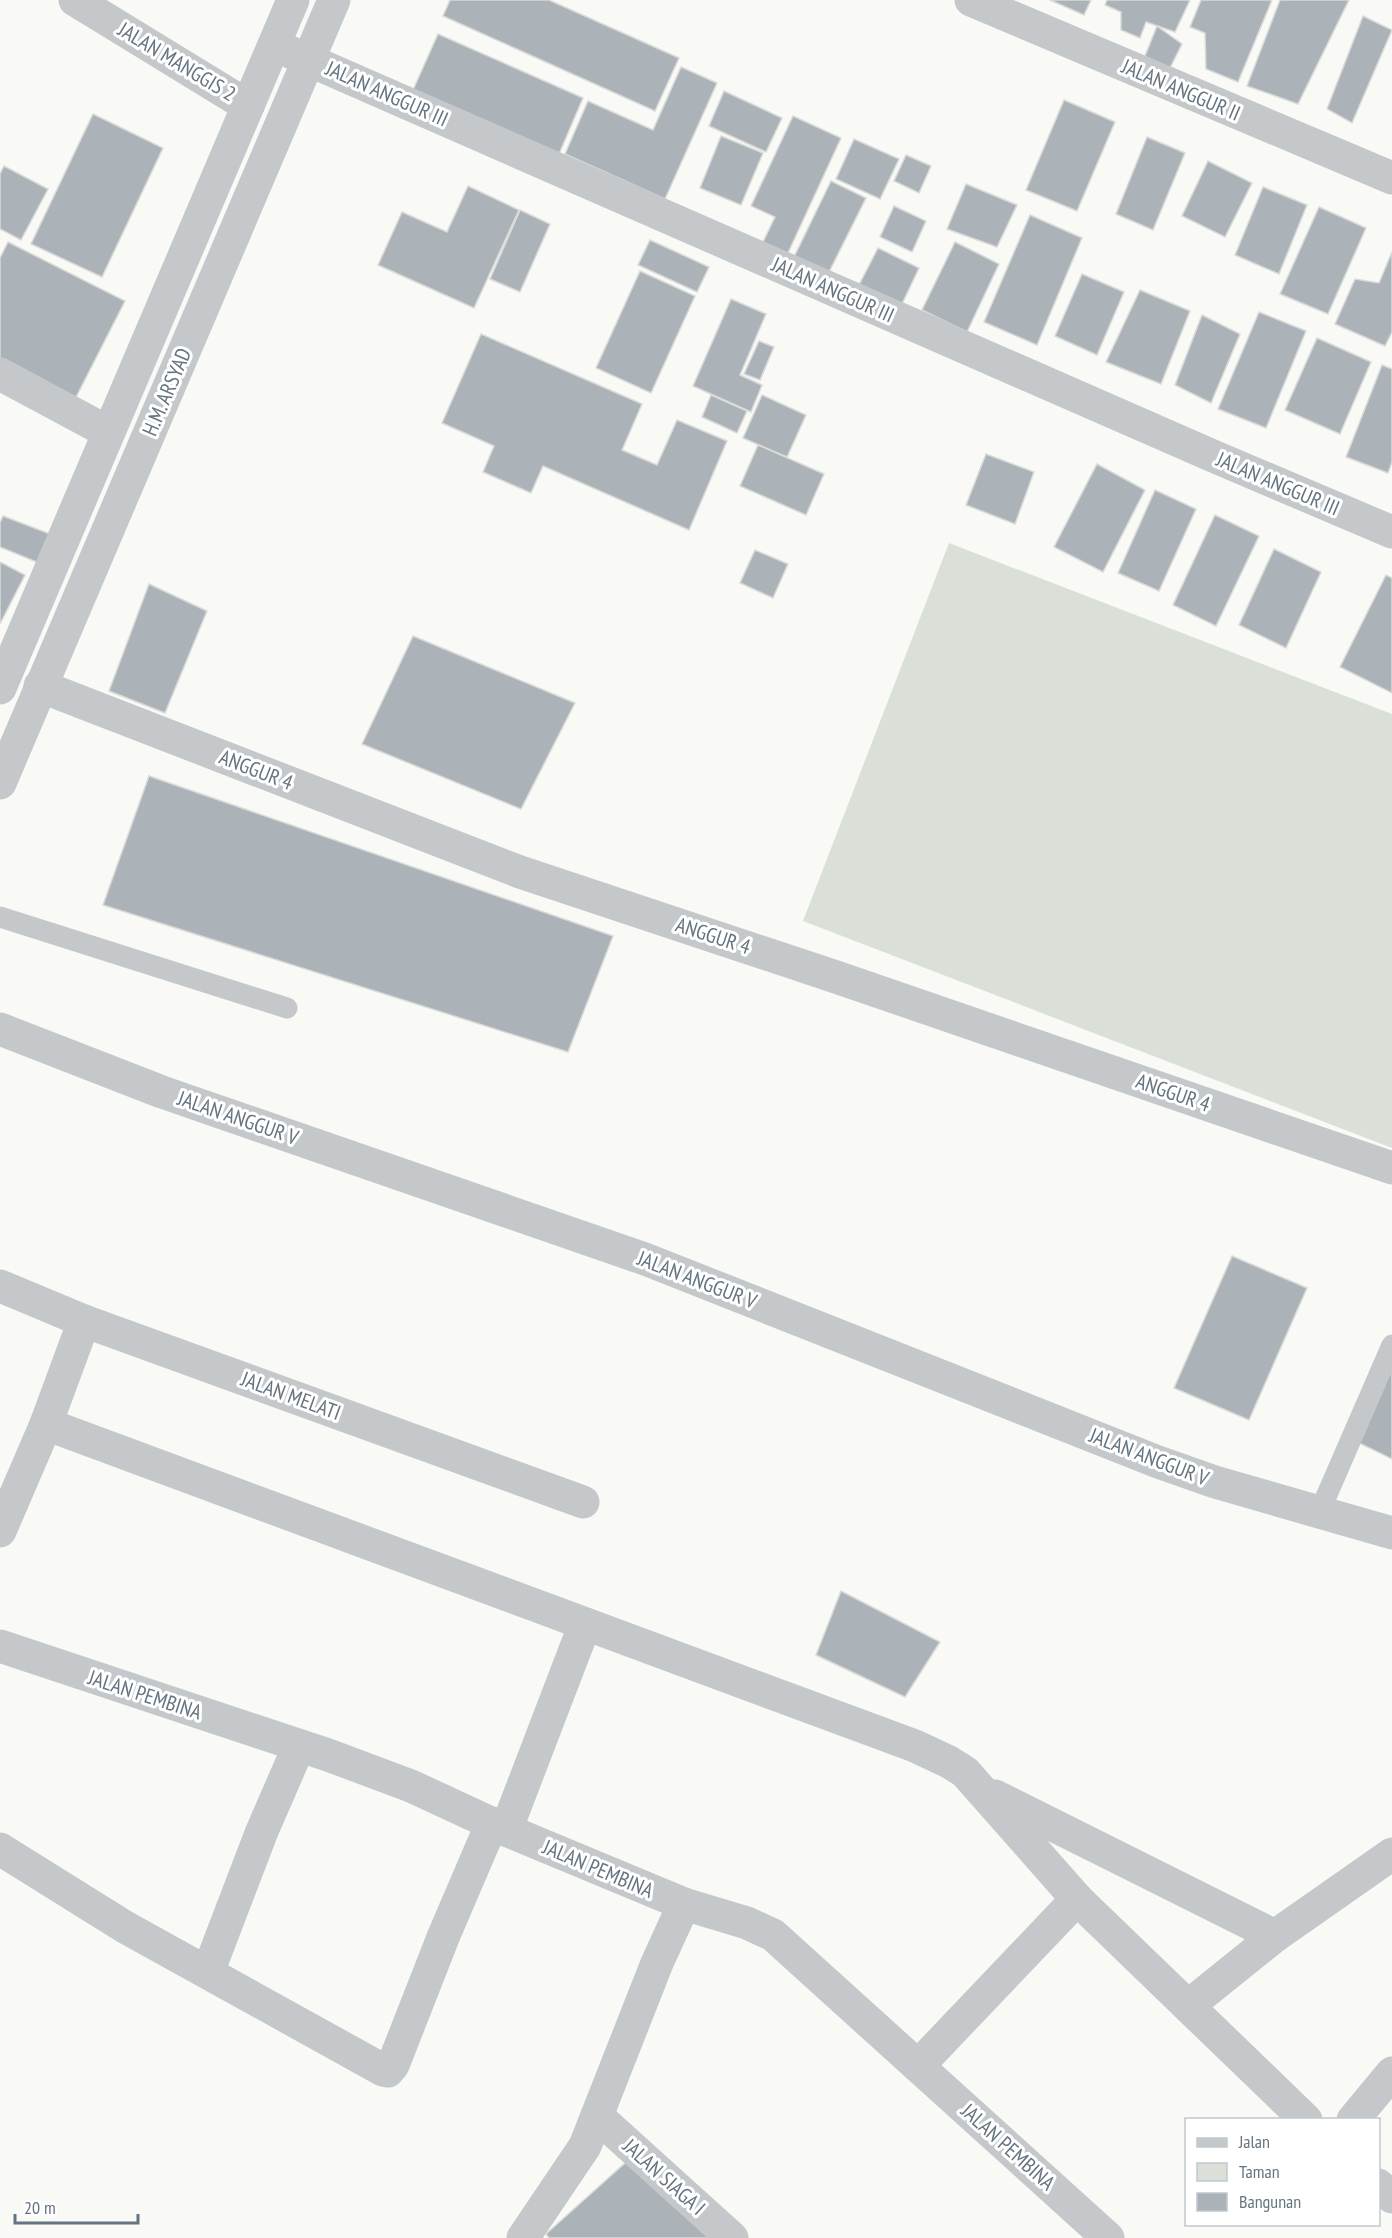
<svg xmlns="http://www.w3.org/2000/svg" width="1392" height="2238" viewBox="0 0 1392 2238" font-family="'PT Sans Narrow',sans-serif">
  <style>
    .green { fill: #dae0d7 }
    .building { fill: #abb3b9; stroke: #dadad8; stroke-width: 1.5 }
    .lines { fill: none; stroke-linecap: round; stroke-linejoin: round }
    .service { stroke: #c4c8cb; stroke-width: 21 }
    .minor { stroke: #c4c8cb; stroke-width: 33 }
    .tertiary { stroke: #c4c8cb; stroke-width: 33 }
    .labels { text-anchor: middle; stroke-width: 6; stroke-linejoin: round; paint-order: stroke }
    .street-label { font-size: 21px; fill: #647581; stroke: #fff }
  </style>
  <rect width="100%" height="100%" fill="#f9f9f6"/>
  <path class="green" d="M 949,543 L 1392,714 L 1392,1148 L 803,921 Z"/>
  <g class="building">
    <path d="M 450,0 L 549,0 L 679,58 L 655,111 L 443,16 Z"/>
    <path d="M 1050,0 L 1091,0 L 1084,15 Z"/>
    <path d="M 1107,0 L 1190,0 L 1175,32 L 1146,22 L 1140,38 L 1121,30 L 1121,12 L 1105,5 Z"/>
    <path d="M 1201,0 L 1272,0 L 1238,82 L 1206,69 L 1205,33 L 1190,27 Z"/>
    <path d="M 1280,0 L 1349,0 L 1298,104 L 1247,86 Z"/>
    <path d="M 1363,16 L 1392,30 L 1352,123 L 1327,109 Z"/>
    <path d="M 1157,26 L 1182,44 L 1169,70 L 1143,61 Z"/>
    <path d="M 438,34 L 583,98 L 559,154 L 413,90 Z"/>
    <path d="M 681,67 L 717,83 L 665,199 L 565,154 L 588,101 L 653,130 Z"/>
    <path d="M 724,91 L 782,118 L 766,152 L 709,126 Z"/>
    <path d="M 1064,100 L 1115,122 L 1077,211 L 1026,190 Z"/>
    <path d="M 93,114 L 163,148 L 102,277 L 31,244 Z"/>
    <path d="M 793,116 L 841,138 L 787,255 L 762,244 L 775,217 L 751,206 Z"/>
    <path d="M 721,136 L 763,153 L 741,205 L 700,188 Z"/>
    <path d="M 1147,137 L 1185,153 L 1153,230 L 1116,214 Z"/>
    <path d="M 854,139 L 899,159 L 880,199 L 836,179 Z"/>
    <path d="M 906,155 L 931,166 L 919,193 L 894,181 Z"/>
    <path d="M 1208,161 L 1252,183 L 1225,237 L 1182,216 Z"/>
    <path d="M 4,166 L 48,189 L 21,240 L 0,229 L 0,174 Z"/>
    <path d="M 831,181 L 866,198 L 828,274 L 794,257 Z"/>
    <path d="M 966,184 L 1017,205 L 997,247 L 947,229 Z"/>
    <path d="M 468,186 L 519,210 L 474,308 L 378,265 L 402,212 L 447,232 Z"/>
    <path d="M 1263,187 L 1307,205 L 1279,274 L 1235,255 Z"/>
    <path d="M 894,206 L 926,221 L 912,252 L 880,237 Z"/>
    <path d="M 1319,207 L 1366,228 L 1328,314 L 1280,294 Z"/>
    <path d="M 520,210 L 550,224 L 520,292 L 490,279 Z"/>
    <path d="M 1030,215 L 1082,238 L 1037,345 L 984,322 Z"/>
    <path d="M 650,240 L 709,267 L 697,292 L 638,265 Z"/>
    <path d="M 8,242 L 125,301 L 72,405 L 0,368 L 0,258 Z"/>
    <path d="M 955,242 L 999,264 L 967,332 L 922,310 Z"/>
    <path d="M 878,248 L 919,268 L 901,306 L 859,285 Z"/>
    <path d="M 1392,252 L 1392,332 L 1385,346 L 1335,324 L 1355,279 L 1379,283 Z"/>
    <path d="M 640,271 L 695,296 L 651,393 L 596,368 Z"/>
    <path d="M 1082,274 L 1124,292 L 1097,355 L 1055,336 Z"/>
    <path d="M 1140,290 L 1190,311 L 1161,384 L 1106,362 Z"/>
    <path d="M 731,299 L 766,314 L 740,375 L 762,385 L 751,412 L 693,386 Z"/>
    <path d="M 1259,312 L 1306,331 L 1266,428 L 1218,409 Z"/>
    <path d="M 1202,315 L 1240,334 L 1211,403 L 1175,385 Z"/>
    <path d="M 481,334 L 642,404 L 622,450 L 657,465 L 677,420 L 727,441 L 689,530 L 543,466 L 531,493 L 483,472 L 494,446 L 442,423 Z"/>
    <path d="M 1317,338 L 1371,362 L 1340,434 L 1285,410 Z"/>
    <path d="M 759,341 L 774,347 L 760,380 L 744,374 Z"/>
    <path d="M 1382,365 L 1392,369 L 1392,462 L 1388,473 L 1346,457 Z"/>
    <path d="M 711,395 L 747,411 L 737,433 L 702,417 Z"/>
    <path d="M 762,395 L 806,415 L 787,457 L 743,438 Z"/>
    <path d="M 758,445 L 824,474 L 806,515 L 740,486 Z"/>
    <path d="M 986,454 L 1034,472 L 1015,524 L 966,505 Z"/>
    <path d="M 1097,464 L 1145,490 L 1103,572 L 1054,547 Z"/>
    <path d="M 1155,490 L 1196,509 L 1159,591 L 1118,573 Z"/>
    <path d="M 1215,515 L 1259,536 L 1216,626 L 1173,605 Z"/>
    <path d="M 3,516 L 50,534 L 39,563 L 0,547 L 0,523 Z"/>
    <path d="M 1274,549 L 1321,572 L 1286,648 L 1239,625 Z"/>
    <path d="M 755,550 L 788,564 L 773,598 L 740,583 Z"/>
    <path d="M 0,562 L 25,575 L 0,624 Z"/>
    <path d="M 1386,575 L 1392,578 L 1392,693 L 1340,667 Z"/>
    <path d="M 149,584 L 207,611 L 165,713 L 109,691 Z"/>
    <path d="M 413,636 L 575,703 L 521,809 L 362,744 Z"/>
    <path d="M 149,776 L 613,936 L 568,1052 L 103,905 Z"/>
    <path d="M 1232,1256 L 1307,1288 L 1249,1420 L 1174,1388 Z"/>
    <path d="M 1392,1368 L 1392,1459 L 1355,1441 Z"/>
    <path d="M 841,1591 L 940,1642 L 905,1697 L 816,1655 Z"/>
    <path d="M 634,2155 L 711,2238 L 549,2238 L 546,2234 Z"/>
  </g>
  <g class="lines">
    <g class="service">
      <path d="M 0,917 L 287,1008"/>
      <path d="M 1319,1513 L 1392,1345"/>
    </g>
    <g class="minor">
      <path d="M 75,0 L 248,106"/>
      <path d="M 971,0 L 1392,178"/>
      <path d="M 274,45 L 1213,456 L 1392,532"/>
      <path d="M 0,374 L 108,432"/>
      <path d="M 40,686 L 520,872 L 836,977 L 1392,1168"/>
      <path d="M 0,1029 L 162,1092 L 645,1259 L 1158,1462 L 1215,1482 L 1392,1533"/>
      <path d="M 0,1286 L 84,1321 L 583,1502"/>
      <path d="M 46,1424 L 915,1746 L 949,1762 L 965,1772 L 1077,1899 L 1306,2120"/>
      <path d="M 0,1531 L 46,1424 L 84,1321"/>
      <path d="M 0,1646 L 328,1755 L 411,1786 L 506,1830 L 684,1904 L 747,1923 L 773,1935 L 1108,2238"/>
      <path d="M 995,1796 L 1275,1936"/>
      <path d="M 506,1830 L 585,1624"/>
      <path d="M 0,1849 L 125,1927 L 383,2070 L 388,2071 L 393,2065 L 444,1935 L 492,1823"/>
      <path d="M 208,1972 L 262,1831 L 299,1746"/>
      <path d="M 1188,2006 L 1275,1936 L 1392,1854"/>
      <path d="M 918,2066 L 1077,1899"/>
      <path d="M 597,2116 L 732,2238"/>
      <path d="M 1353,2120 L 1392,2073"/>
      <path d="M 1378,2185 L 1392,2197"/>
      <path d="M 523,2238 L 585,2146 L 657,1963 L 684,1904"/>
    </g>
    <g class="tertiary">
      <path d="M 0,688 L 293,0"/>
      <path d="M 0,783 L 334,0"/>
    </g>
  </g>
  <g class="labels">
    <g class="street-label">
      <text transform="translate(177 62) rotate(31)" y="7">JALAN MANGGIS 2</text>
      <text transform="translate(1181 90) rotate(23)" y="7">JALAN ANGGUR II</text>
      <text transform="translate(387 94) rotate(24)" y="7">JALAN ANGGUR III</text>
      <text transform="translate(833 290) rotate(24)" y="7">JALAN ANGGUR III</text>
      <text transform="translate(167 392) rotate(-67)" y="7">H.M. ARSYAD</text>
      <text transform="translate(1278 484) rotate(23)" y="7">JALAN ANGGUR III</text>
      <text transform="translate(256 770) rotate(21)" y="7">ANGGUR 4</text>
      <text transform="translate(713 936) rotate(18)" y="7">ANGGUR 4</text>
      <text transform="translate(1173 1093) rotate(19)" y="7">ANGGUR 4</text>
      <text transform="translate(238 1118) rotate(19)" y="7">JALAN ANGGUR V</text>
      <text transform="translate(697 1280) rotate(21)" y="7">JALAN ANGGUR V</text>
      <text transform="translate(291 1396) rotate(20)" y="7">JALAN MELATI</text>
      <text transform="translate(1149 1457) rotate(21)" y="7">JALAN ANGGUR V</text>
      <text transform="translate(145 1695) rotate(18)" y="7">JALAN PEMBINA</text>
      <text transform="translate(598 1869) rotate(23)" y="7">JALAN PEMBINA</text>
      <text transform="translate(1008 2147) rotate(42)" y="7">JALAN PEMBINA</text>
      <text transform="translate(664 2177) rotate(42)" y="7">JALAN SIAGA I</text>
    </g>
  </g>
  <rect x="1185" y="2118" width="195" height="108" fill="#ffffff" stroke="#c1c8cd" stroke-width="1.5"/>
  <rect x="1197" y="2138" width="30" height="9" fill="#c4c8cb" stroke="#c1c8cd" stroke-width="1.5"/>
  <text x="1239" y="2148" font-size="18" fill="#647581">Jalan</text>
  <rect x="1197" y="2163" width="30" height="18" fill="#dae0d7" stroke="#c1c8cd" stroke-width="1.5"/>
  <text x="1239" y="2178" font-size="18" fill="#647581">Taman</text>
  <rect x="1197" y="2193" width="30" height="18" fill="#abb3b9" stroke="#c1c8cd" stroke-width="1.5"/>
  <text x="1239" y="2208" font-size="18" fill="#647581">Bangunan</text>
  <path d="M15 2214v9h123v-9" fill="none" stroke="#647581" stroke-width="3"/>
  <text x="24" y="2214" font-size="18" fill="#647581" stroke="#ffffff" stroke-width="4.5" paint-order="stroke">20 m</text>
</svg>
